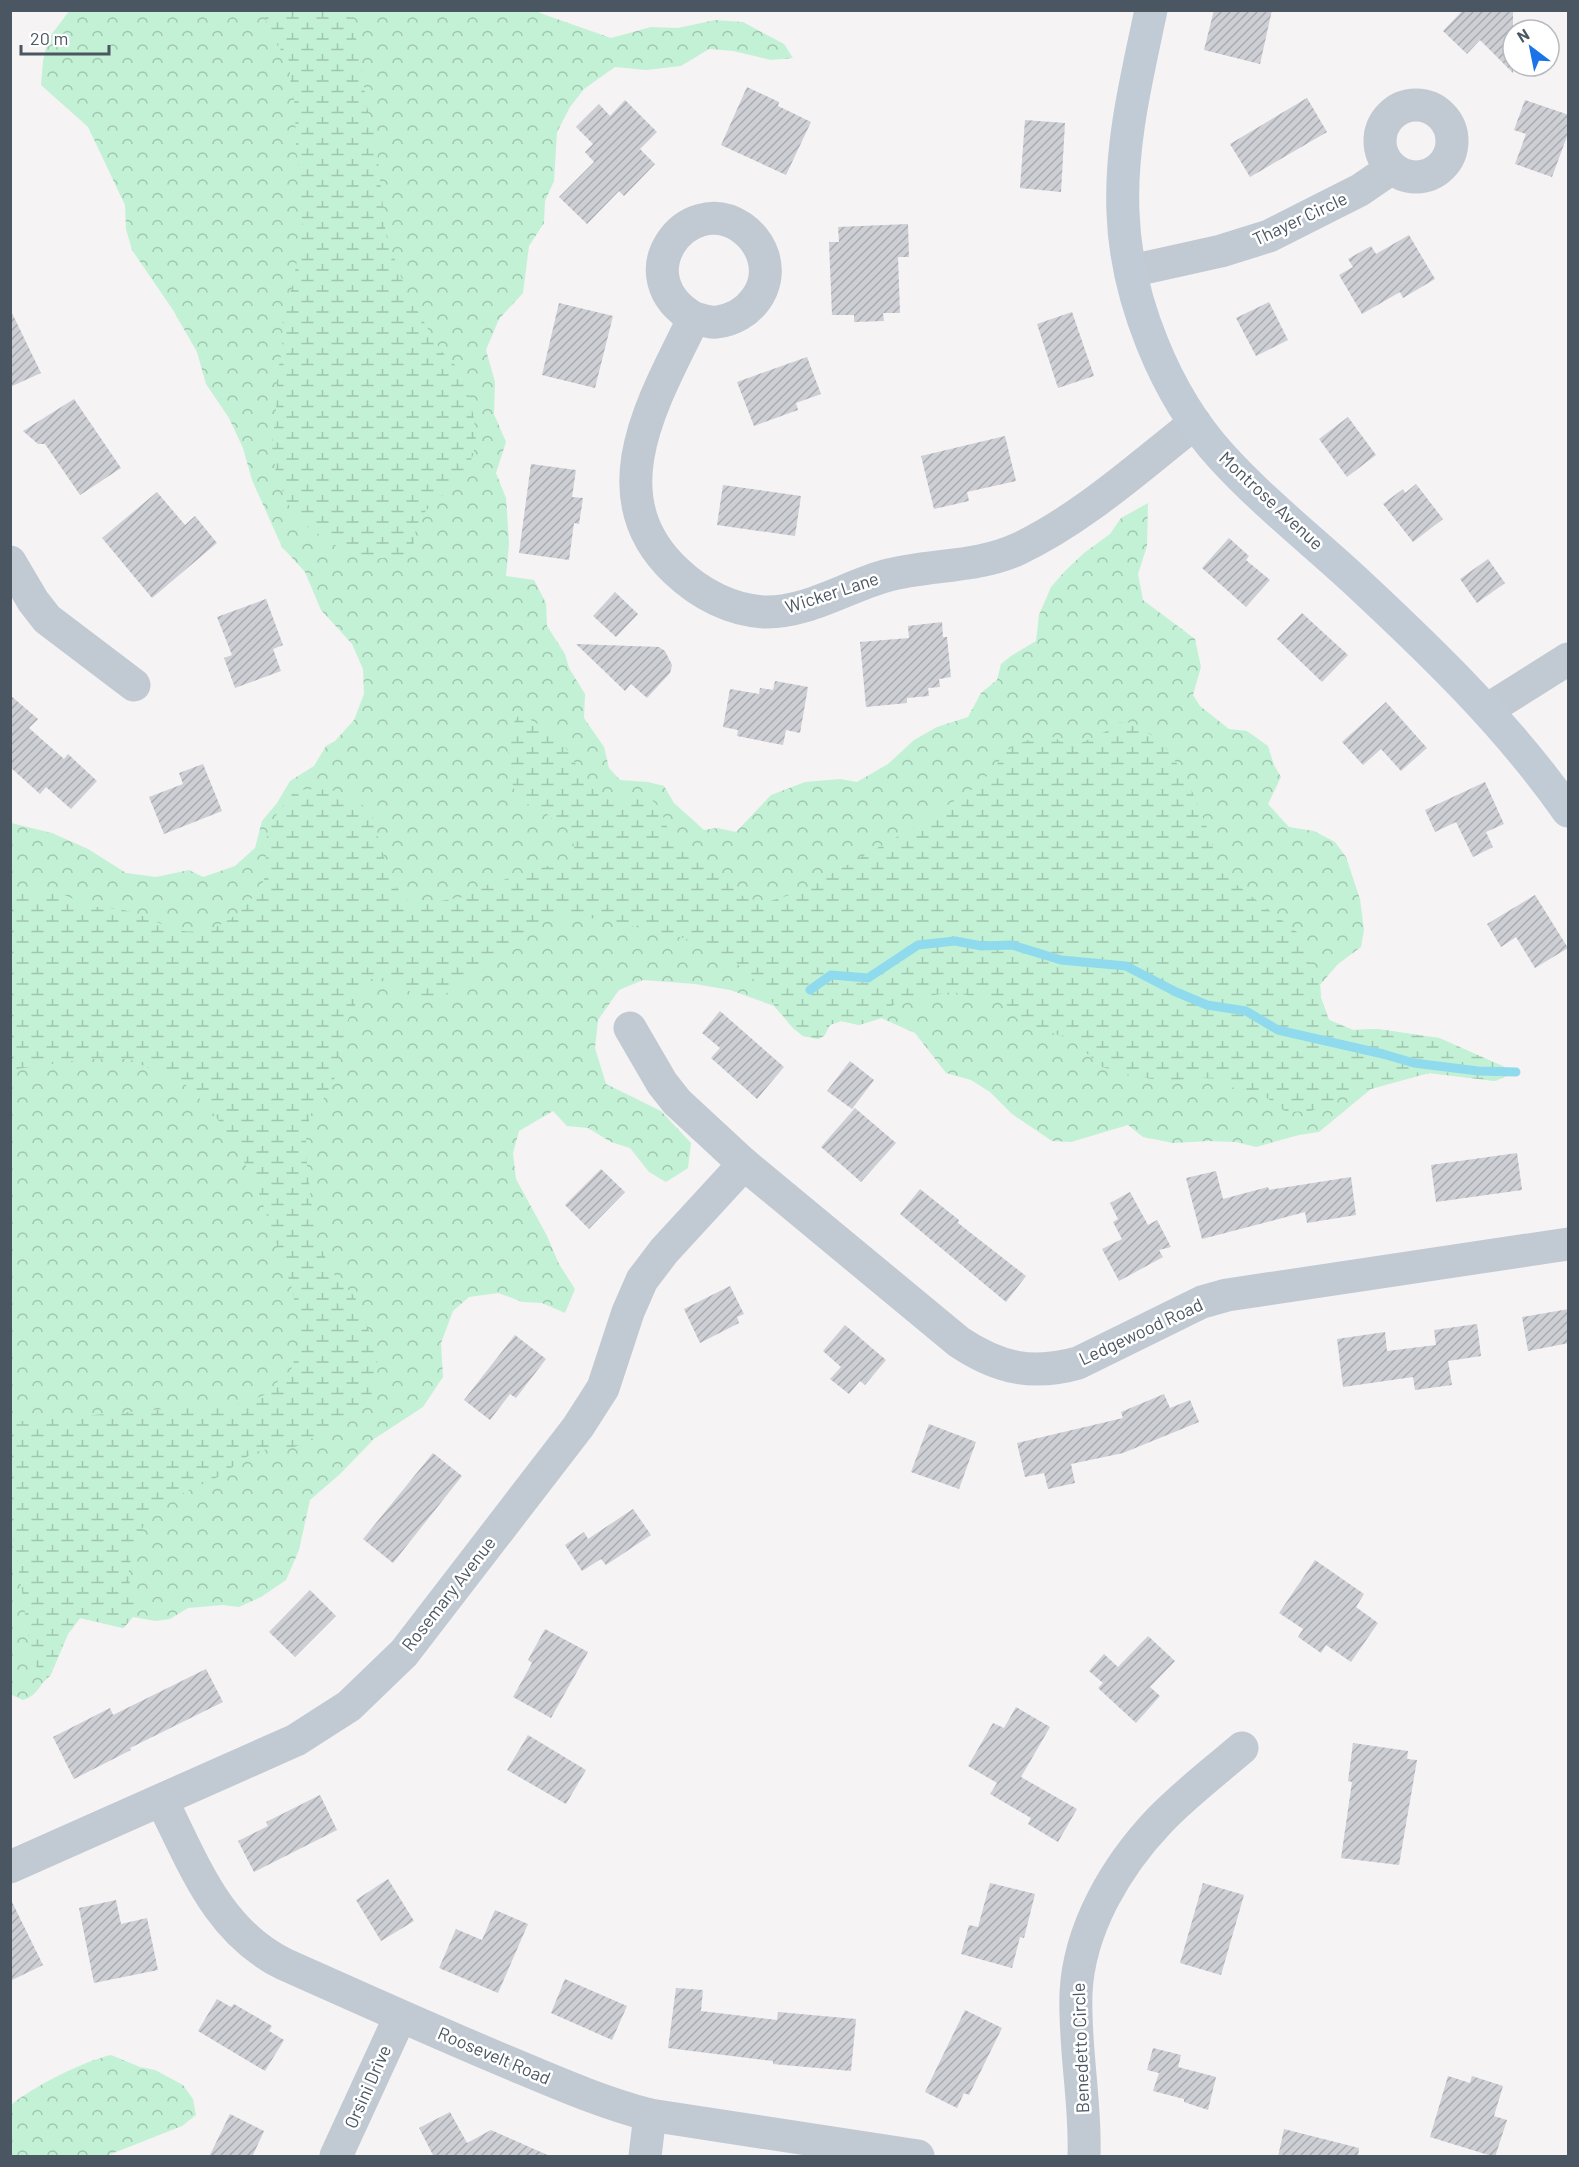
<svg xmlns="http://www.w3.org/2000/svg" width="1579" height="2167" viewBox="0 0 1579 2167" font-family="Barlow,sans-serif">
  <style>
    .forest { fill: url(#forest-crowns) }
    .wetland { fill: url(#wetland-marsh) }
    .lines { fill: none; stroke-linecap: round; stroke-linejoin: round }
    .stream { stroke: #90daee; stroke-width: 9 }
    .building { fill: url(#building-hatch) }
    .street { stroke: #c1cad2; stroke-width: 33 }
    .secondary { stroke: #c1cbd6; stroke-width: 33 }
    .labels { text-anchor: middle; stroke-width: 5; stroke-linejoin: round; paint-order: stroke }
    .street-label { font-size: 18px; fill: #4a5661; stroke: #fff }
  </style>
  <defs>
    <pattern id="forest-crowns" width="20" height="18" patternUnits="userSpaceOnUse" patternTransform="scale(1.5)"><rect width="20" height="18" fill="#c3f1d5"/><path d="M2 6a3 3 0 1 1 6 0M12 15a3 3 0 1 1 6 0" fill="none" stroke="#a0c6b0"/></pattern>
    <pattern id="wetland-marsh" width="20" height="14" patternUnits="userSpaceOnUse" patternTransform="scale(1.5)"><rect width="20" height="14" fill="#c3f1d5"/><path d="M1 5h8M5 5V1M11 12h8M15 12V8" fill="none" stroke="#a0c6b0"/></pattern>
    <pattern id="building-hatch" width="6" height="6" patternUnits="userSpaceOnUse" patternTransform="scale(1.5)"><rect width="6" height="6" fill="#cdcfd5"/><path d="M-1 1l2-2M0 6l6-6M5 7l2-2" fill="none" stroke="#a8abb0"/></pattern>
  </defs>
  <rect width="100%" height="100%" fill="#f5f3f3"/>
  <g class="forest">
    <path d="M 70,10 L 538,11 L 540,13 L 611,38 L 651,27 L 678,28 L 715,20 L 743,22 L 784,44 L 793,58 L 771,60 L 733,51 L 709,49 L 681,66 L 646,70 L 615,67 L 584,89 L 570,107 L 557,132 L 554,181 L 545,201 L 544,223 L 529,246 L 523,293 L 499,319 L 486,350 L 495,382 L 494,414 L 506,442 L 496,473 L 506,498 L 509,543 L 506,576 L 534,580 L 546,603 L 547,626 L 565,654 L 569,668 L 585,694 L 584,718 L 604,747 L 609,768 L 620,780 L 648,782 L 664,786 L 674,803 L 704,830 L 717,828 L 736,832 L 771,795 L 805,782 L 840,779 L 857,782 L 888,764 L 914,740 L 937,727 L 968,717 L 981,693 L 997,680 L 1001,664 L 1011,656 L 1036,641 L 1039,615 L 1051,587 L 1065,571 L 1084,553 L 1110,534 L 1121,518 L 1148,503 L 1147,546 L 1138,574 L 1143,600 L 1195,639 L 1201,667 L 1193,695 L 1200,706 L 1229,729 L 1247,731 L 1268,746 L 1274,765 L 1281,777 L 1268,804 L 1289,827 L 1314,831 L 1335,842 L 1346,857 L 1360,899 L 1364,930 L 1361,947 L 1338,964 L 1320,985 L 1321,998 L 1329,1020 L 1353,1030 L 1377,1029 L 1439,1038 L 1516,1072 L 1495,1081 L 1430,1073 L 1391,1082 L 1371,1089 L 1319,1132 L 1299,1135 L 1256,1147 L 1236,1142 L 1209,1141 L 1173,1143 L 1143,1137 L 1128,1125 L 1071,1142 L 1052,1141 L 1012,1114 L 990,1092 L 971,1080 L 946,1073 L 915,1033 L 881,1018 L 859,1025 L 841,1021 L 830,1025 L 824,1036 L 818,1039 L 803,1036 L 793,1028 L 774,1006 L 730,990 L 695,984 L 643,980 L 619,990 L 598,1020 L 595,1048 L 606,1084 L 661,1111 L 691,1143 L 688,1168 L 666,1182 L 649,1172 L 630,1148 L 611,1142 L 588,1128 L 567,1126 L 553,1111 L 519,1131 L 513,1153 L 516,1179 L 547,1236 L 559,1264 L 575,1289 L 565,1313 L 542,1303 L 523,1302 L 498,1293 L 469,1297 L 453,1311 L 441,1343 L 443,1377 L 423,1407 L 374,1439 L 339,1475 L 310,1500 L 299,1550 L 286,1580 L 261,1597 L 239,1607 L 223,1605 L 188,1608 L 170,1619 L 156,1621 L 133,1617 L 123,1628 L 80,1618 L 68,1634 L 50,1676 C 38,1685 39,1695 23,1700 L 12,1695 L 11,823 L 52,833 L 88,849 L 126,873 L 156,877 L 189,870 L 203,877 L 235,866 L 255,848 L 262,821 L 277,803 L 290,781 L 314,766 L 326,746 L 335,741 L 354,720 L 364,694 L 363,669 L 352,644 L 321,610 L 305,572 L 282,547 L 252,480 L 243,448 L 229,418 L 206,384 L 197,352 L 173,310 L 132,250 L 126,229 L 125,205 L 88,127 L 41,85 L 43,61 L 48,39 Z"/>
    <path d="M 111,2055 L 140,2067 L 155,2070 L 183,2085 L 193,2099 L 196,2115 L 182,2126 L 106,2156 L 11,2156 L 11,2105 C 32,2087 84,2061 111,2055 Z"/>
  </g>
  <g class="wetland">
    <path d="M 263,11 L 349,11 L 358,46 L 367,107 L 375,133 L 386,235 L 407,293 L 441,351 L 456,366 L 468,388 L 474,419 L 476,439 L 473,455 L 467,469 L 459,482 L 433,503 L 423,514 L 416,528 L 412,554 L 405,557 L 398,556 L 374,559 L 362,559 L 346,552 L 298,521 L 286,500 L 276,473 L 272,446 L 276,410 L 277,377 L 282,349 L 283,315 L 293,284 L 303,226 L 300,204 L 300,175 L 296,149 L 295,106 L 290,78 L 290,62 L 272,38 Z"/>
    <path d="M 521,714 L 559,737 L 580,771 L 592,786 L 607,799 L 637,796 L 652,800 L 660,808 L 669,832 L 680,849 L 692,859 L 727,882 L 745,898 L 767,902 L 799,892 L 904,833 L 976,787 L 996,767 L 1003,752 L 1018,744 L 1036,737 L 1044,735 L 1053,737 L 1072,747 L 1111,729 L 1119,722 L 1133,723 L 1162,742 L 1186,777 L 1211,837 L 1217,869 L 1298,933 L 1320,985 L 1321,998 L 1329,1020 L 1353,1030 L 1377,1029 L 1439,1038 L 1516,1072 L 1495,1081 L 1429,1073 L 1371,1089 L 1345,1094 L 1331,1103 L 1311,1111 L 1286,1112 L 1267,1098 L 1253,1097 L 1230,1086 L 1221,1079 L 1203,1078 L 1194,1076 L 1181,1081 L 1159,1080 L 1134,1076 L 1102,1067 L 1071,1039 L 1020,1023 L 1006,1004 L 953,992 L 928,996 L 906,998 L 888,1008 L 881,1018 L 869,1022 L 859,1025 L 841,1021 L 830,1025 L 824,1036 L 818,1039 L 803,1036 L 793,1028 L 750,975 L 733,960 L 684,938 L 618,923 L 562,913 L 544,921 L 512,947 L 473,972 L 462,983 L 433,1002 L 419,998 L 399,984 L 365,978 L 362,991 L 347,1022 L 336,1075 L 328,1093 L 310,1115 L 306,1136 L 307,1167 L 315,1234 L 332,1272 L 355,1297 L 374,1343 L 378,1366 L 371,1396 C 346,1414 317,1441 286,1450 C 279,1451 270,1449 263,1450 C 245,1454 232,1469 216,1478 C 207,1483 196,1486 187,1491 C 171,1500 155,1513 144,1526 C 137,1534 127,1568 129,1578 C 132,1599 142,1611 123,1628 L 80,1618 L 68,1634 L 50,1676 L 45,1680 L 39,1673 L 31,1653 L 16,1552 L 11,1531 L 11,1426 L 22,1421 L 188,1407 L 237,1405 L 270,1393 L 278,1381 L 291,1370 L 302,1336 L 291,1285 L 258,1190 L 234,1142 L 213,1113 L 188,1086 L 129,1059 L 86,1059 L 17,1069 L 11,1071 L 11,892 C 27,893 45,891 61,894 C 70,896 77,902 86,905 C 101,909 117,907 131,912 C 147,916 162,926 178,930 C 212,938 241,915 259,889 C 269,875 265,861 266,845 C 267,823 282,806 296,790 L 316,789 L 336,791 L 357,800 L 371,813 L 389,874 L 404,899 L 416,905 L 464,897 L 483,886 L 568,860 L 575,852 L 572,836 L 562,823 L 553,820 L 546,813 L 522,801 L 516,794 L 510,777 L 508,751 L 515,719 Z"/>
  </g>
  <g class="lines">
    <path class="stream" d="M 810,990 L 831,975 L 868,978 L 918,945 L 955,941 L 982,946 L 1012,945 L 1061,960 L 1126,966 L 1176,992 L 1207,1005 L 1246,1011 L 1278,1030 L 1383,1054 L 1414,1063 L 1478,1071 L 1516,1072"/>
  </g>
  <g class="building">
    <path d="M 1214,10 L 1272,10 L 1260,64 L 1204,50 Z"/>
    <path d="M 1463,10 L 1513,10 L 1513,73 L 1480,40 L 1467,54 L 1443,31 Z"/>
    <path d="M 747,87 L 779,102 L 778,106 L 811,122 L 786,175 L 721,145 Z"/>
    <path d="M 1307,98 L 1327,132 L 1250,177 L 1230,144 Z"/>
    <path d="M 625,100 L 657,132 L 640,149 L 655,164 L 624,196 L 619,191 L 587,224 L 559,197 L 594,162 L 585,152 L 593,144 L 576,127 L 599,104 L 610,116 Z"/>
    <path d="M 1525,100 L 1569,115 L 1569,131 L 1552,177 L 1515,164 L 1526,134 L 1514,130 Z"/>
    <path d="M 1025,120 L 1065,123 L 1061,192 L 1020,188 Z"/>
    <path d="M 908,224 L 909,257 L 898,257 L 900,313 L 883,313 L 884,321 L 854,322 L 854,315 L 832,315 L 829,242 L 839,242 L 838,227 Z"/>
    <path d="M 1409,235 L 1435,279 L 1403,298 L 1400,292 L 1362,314 L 1339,275 L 1353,267 L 1348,259 L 1371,246 L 1376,254 Z"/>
    <path d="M 1269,302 L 1288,340 L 1256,356 L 1236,318 Z"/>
    <path d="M 559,303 L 613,316 L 595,388 L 542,375 Z"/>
    <path d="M 10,309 L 41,373 L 10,387 Z"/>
    <path d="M 1072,312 L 1094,376 L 1058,388 L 1037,324 Z"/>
    <path d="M 807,357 L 821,394 L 796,403 L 798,410 L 754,426 L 737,382 Z"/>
    <path d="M 74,399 L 121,468 L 80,495 L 45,444 L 38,444 L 23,431 Z"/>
    <path d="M 1348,417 L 1376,455 L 1347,477 L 1319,439 Z"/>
    <path d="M 1005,436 L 1016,481 L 967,492 L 969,501 L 934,509 L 921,456 Z"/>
    <path d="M 531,464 L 576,470 L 572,497 L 583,498 L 579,524 L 574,523 L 569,560 L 519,553 Z"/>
    <path d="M 1416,484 L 1443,519 L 1413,542 L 1383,504 L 1403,489 L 1405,493 Z"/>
    <path d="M 723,485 L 801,496 L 795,536 L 717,525 Z"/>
    <path d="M 157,492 L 185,525 L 195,516 L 217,543 L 152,598 L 102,538 Z"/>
    <path d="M 1229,538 L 1249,556 L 1246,560 L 1270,580 L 1246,607 L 1202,568 Z"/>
    <path d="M 1488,559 L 1505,583 L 1477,603 L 1460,579 Z"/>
    <path d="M 615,592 L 638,614 L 616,637 L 593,616 Z"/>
    <path d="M 266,599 L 283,645 L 273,649 L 281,671 L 235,688 L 224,658 L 232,655 L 217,617 Z"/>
    <path d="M 1302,613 L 1348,655 L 1322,682 L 1277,639 Z"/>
    <path d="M 942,622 L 943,637 L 947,637 L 951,677 L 939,679 L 940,687 L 928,688 L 929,696 L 907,698 L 907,703 L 866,707 L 860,642 L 909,638 L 908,626 Z"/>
    <path d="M 576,644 L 659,647 L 665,651 L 672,665 L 670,673 L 647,698 L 631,684 L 625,691 Z"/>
    <path d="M 775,681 L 808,687 L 800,733 L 786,730 L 783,745 L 737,736 L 738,730 L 723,727 L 730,689 L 759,694 L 760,688 L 773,690 Z"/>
    <path d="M 10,695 L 38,719 L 29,728 L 64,759 L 68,754 L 97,781 L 71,809 L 46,787 L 40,794 L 10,767 Z"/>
    <path d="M 1386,702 L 1427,748 L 1401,771 L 1381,749 L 1363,765 L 1342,742 Z"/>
    <path d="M 203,764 L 222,811 L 164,834 L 149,797 L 183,784 L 179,773 Z"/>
    <path d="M 1485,782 L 1504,824 L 1486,832 L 1493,847 L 1473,857 L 1456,822 L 1435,832 L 1425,810 Z"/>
    <path d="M 1535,895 L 1568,948 L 1535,968 L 1516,937 L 1501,947 L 1487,924 Z"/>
    <path d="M 720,1011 L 784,1067 L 757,1099 L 711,1058 L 720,1048 L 702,1033 Z"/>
    <path d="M 850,1061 L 874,1080 L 852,1109 L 827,1091 Z"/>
    <path d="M 855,1108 L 896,1143 L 861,1182 L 821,1147 Z"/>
    <path d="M 1517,1153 L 1522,1190 L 1436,1202 L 1431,1165 Z"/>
    <path d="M 601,1169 L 625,1192 L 589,1229 L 565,1205 Z"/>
    <path d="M 1216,1171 L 1223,1199 L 1268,1187 L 1269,1190 L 1351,1177 L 1356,1215 L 1307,1223 L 1305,1212 L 1202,1239 L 1186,1178 Z"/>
    <path d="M 920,1189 L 959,1220 L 958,1223 L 1026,1276 L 1006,1302 L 900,1214 Z"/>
    <path d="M 1130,1192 L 1148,1225 L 1157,1220 L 1171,1247 L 1159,1250 L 1163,1257 L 1119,1281 L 1102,1249 L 1122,1239 L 1113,1222 L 1118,1219 L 1110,1203 Z"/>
    <path d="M 730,1286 L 744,1314 L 737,1317 L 739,1323 L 700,1343 L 684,1309 Z"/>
    <path d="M 1569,1309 L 1569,1343 L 1528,1351 L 1522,1317 Z"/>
    <path d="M 1477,1324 L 1481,1356 L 1448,1361 L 1452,1385 L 1415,1390 L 1413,1377 L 1343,1387 L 1337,1339 L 1385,1332 L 1387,1351 L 1436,1345 L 1434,1330 Z"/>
    <path d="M 845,1325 L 886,1360 L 865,1385 L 860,1381 L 849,1394 L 830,1379 L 841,1367 L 823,1351 Z"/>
    <path d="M 515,1335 L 546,1359 L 516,1398 L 510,1394 L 490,1420 L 464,1400 Z"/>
    <path d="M 1164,1394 L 1170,1408 L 1190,1400 L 1199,1422 L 1123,1453 L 1071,1464 L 1075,1483 L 1048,1489 L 1044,1473 L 1025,1477 L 1017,1443 L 1123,1418 L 1121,1412 Z"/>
    <path d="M 929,1424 L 976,1442 L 959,1489 L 911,1472 Z"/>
    <path d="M 433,1453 L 462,1476 L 393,1563 L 363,1539 Z"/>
    <path d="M 633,1509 L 651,1535 L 606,1565 L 601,1559 L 582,1571 L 565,1545 L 584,1532 L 588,1539 Z"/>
    <path d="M 1315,1560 L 1364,1594 L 1356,1607 L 1378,1623 L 1351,1662 L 1326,1645 L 1321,1653 L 1298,1637 L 1303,1629 L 1279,1613 Z"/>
    <path d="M 310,1590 L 336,1616 L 295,1657 L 269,1632 Z"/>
    <path d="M 545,1629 L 588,1652 L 551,1718 L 513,1697 L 532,1663 L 528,1660 Z"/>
    <path d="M 1148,1636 L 1175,1661 L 1150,1687 L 1160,1696 L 1136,1723 L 1098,1688 L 1103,1683 L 1089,1671 L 1104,1654 L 1118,1667 Z"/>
    <path d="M 206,1669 L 223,1702 L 130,1748 L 131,1750 L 74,1779 L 53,1737 L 110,1708 L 113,1715 Z"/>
    <path d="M 1016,1707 L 1050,1727 L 1021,1777 L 1077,1809 L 1058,1842 L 1028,1824 L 1031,1818 L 990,1794 L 997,1783 L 968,1766 L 993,1723 L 1004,1728 Z"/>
    <path d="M 528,1735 L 586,1770 L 566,1804 L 507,1770 Z"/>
    <path d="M 1353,1743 L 1408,1751 L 1407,1759 L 1417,1760 L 1399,1865 L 1341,1858 L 1352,1782 L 1348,1781 Z"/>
    <path d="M 320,1795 L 337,1830 L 254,1872 L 238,1841 L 268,1826 L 266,1822 Z"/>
    <path d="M 388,1879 L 414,1921 L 381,1941 L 356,1900 Z"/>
    <path d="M 990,1883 L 1035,1894 L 1024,1938 L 1020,1937 L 1012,1968 L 961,1954 L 969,1925 L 978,1927 Z"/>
    <path d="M 1203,1883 L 1244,1895 L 1221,1975 L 1180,1963 Z"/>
    <path d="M 10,1898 L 43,1965 L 10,1981 Z"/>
    <path d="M 116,1900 L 121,1924 L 147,1918 L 158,1970 L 94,1983 L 79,1908 Z"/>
    <path d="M 495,1910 L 528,1924 L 498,1993 L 439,1968 L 456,1929 L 482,1940 Z"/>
    <path d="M 565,1979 L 627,2006 L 612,2040 L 551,2013 Z"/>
    <path d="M 676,1988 L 703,1990 L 701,2011 L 777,2020 L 778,2012 L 856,2019 L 851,2071 L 773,2064 L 773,2061 L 668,2048 Z"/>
    <path d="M 217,1999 L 231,2007 L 234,2004 L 272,2026 L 269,2031 L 284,2040 L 265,2071 L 198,2031 Z"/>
    <path d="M 965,2010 L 1002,2028 L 969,2095 L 964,2093 L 957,2108 L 925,2092 Z"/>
    <path d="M 1153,2048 L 1181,2055 L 1178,2067 L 1216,2077 L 1208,2110 L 1184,2102 L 1184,2099 L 1153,2091 L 1159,2073 L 1147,2070 Z"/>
    <path d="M 1448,2076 L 1470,2083 L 1472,2076 L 1503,2086 L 1494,2116 L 1507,2120 L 1495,2157 L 1430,2137 Z"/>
    <path d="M 450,2112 L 467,2143 L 491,2130 L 552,2157 L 434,2157 L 419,2128 Z"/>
    <path d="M 230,2114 L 264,2131 L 252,2157 L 209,2157 Z"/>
    <path d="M 1284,2129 L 1359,2148 L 1358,2157 L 1278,2157 Z"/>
  </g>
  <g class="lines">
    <g class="street">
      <circle cx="1416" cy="141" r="36"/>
      <path d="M 1131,271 L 1221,251 L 1269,236 L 1360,190 L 1392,168"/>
      <path d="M 694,318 C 623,277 686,191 741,227 C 751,234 759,244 763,256 C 773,288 749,318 717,322 C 710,323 701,320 694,318 C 655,398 595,495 676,571 C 700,594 731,610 764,612 C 807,613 846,587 885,576 C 929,564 977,568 1018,549 C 1082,519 1140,466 1195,423"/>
      <path d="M 10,562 L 33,601 L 47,619 L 134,685"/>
      <path d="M 1487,710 L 1568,659"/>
      <path d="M 630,1028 L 662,1083 L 677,1102 L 744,1164 L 959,1342 C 998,1368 1032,1376 1078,1363 L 1202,1302 L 1227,1295 L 1568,1244"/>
      <path d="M 162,1801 C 194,1864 217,1931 284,1964 C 358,1997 431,2030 505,2061 C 553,2081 600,2102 650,2115 L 918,2156"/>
      <path d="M 10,1867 L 296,1740 L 349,1706 L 404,1653 L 578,1427 L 603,1388 L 628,1312 L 642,1280 L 664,1251 L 744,1164"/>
      <path d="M 336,2156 L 400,2017"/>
      <path d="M 645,2156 L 650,2115"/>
      <path d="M 1084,2156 C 1086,2102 1074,2048 1076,1993 C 1079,1929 1116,1866 1160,1820 C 1185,1794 1214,1772 1242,1748"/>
    </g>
    <path class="secondary" d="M 1151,10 C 1137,77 1120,144 1123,213 C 1126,297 1165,395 1222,457 C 1264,503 1315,543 1361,586 C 1436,656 1509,727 1568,811"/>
  </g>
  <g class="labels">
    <g class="street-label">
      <text transform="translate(1300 219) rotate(-25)" y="6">Thayer Circle</text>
      <text transform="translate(1271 501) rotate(43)" y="6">Montrose Avenue</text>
      <text transform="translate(832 593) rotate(-18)" y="6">Wicker Lane</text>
      <text transform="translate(1141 1332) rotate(-25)" y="6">Ledgewood Road</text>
      <text transform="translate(449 1594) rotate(-52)" y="6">Rosemary Avenue</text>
      <text transform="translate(1081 2048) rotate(-92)" y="6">Benedetto Circle</text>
      <text transform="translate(494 2056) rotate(23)" y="6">Roosevelt Road</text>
      <text transform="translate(368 2087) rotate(-66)" y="6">Orsini Drive</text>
    </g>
  </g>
  <rect width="1579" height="2167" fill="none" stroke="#4a5661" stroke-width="24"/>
  <g transform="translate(1531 48) rotate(328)"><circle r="28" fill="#ffffff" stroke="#b7bbc0" stroke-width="1.5"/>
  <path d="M0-4.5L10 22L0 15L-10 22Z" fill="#1a73e8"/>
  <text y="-9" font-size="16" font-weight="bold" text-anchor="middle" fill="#4a5661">N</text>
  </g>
  <path d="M21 45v9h88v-9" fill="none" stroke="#4a5661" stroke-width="3"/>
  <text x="30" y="45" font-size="18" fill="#4a5661" stroke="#ffffff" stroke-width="4.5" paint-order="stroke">20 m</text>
</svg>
